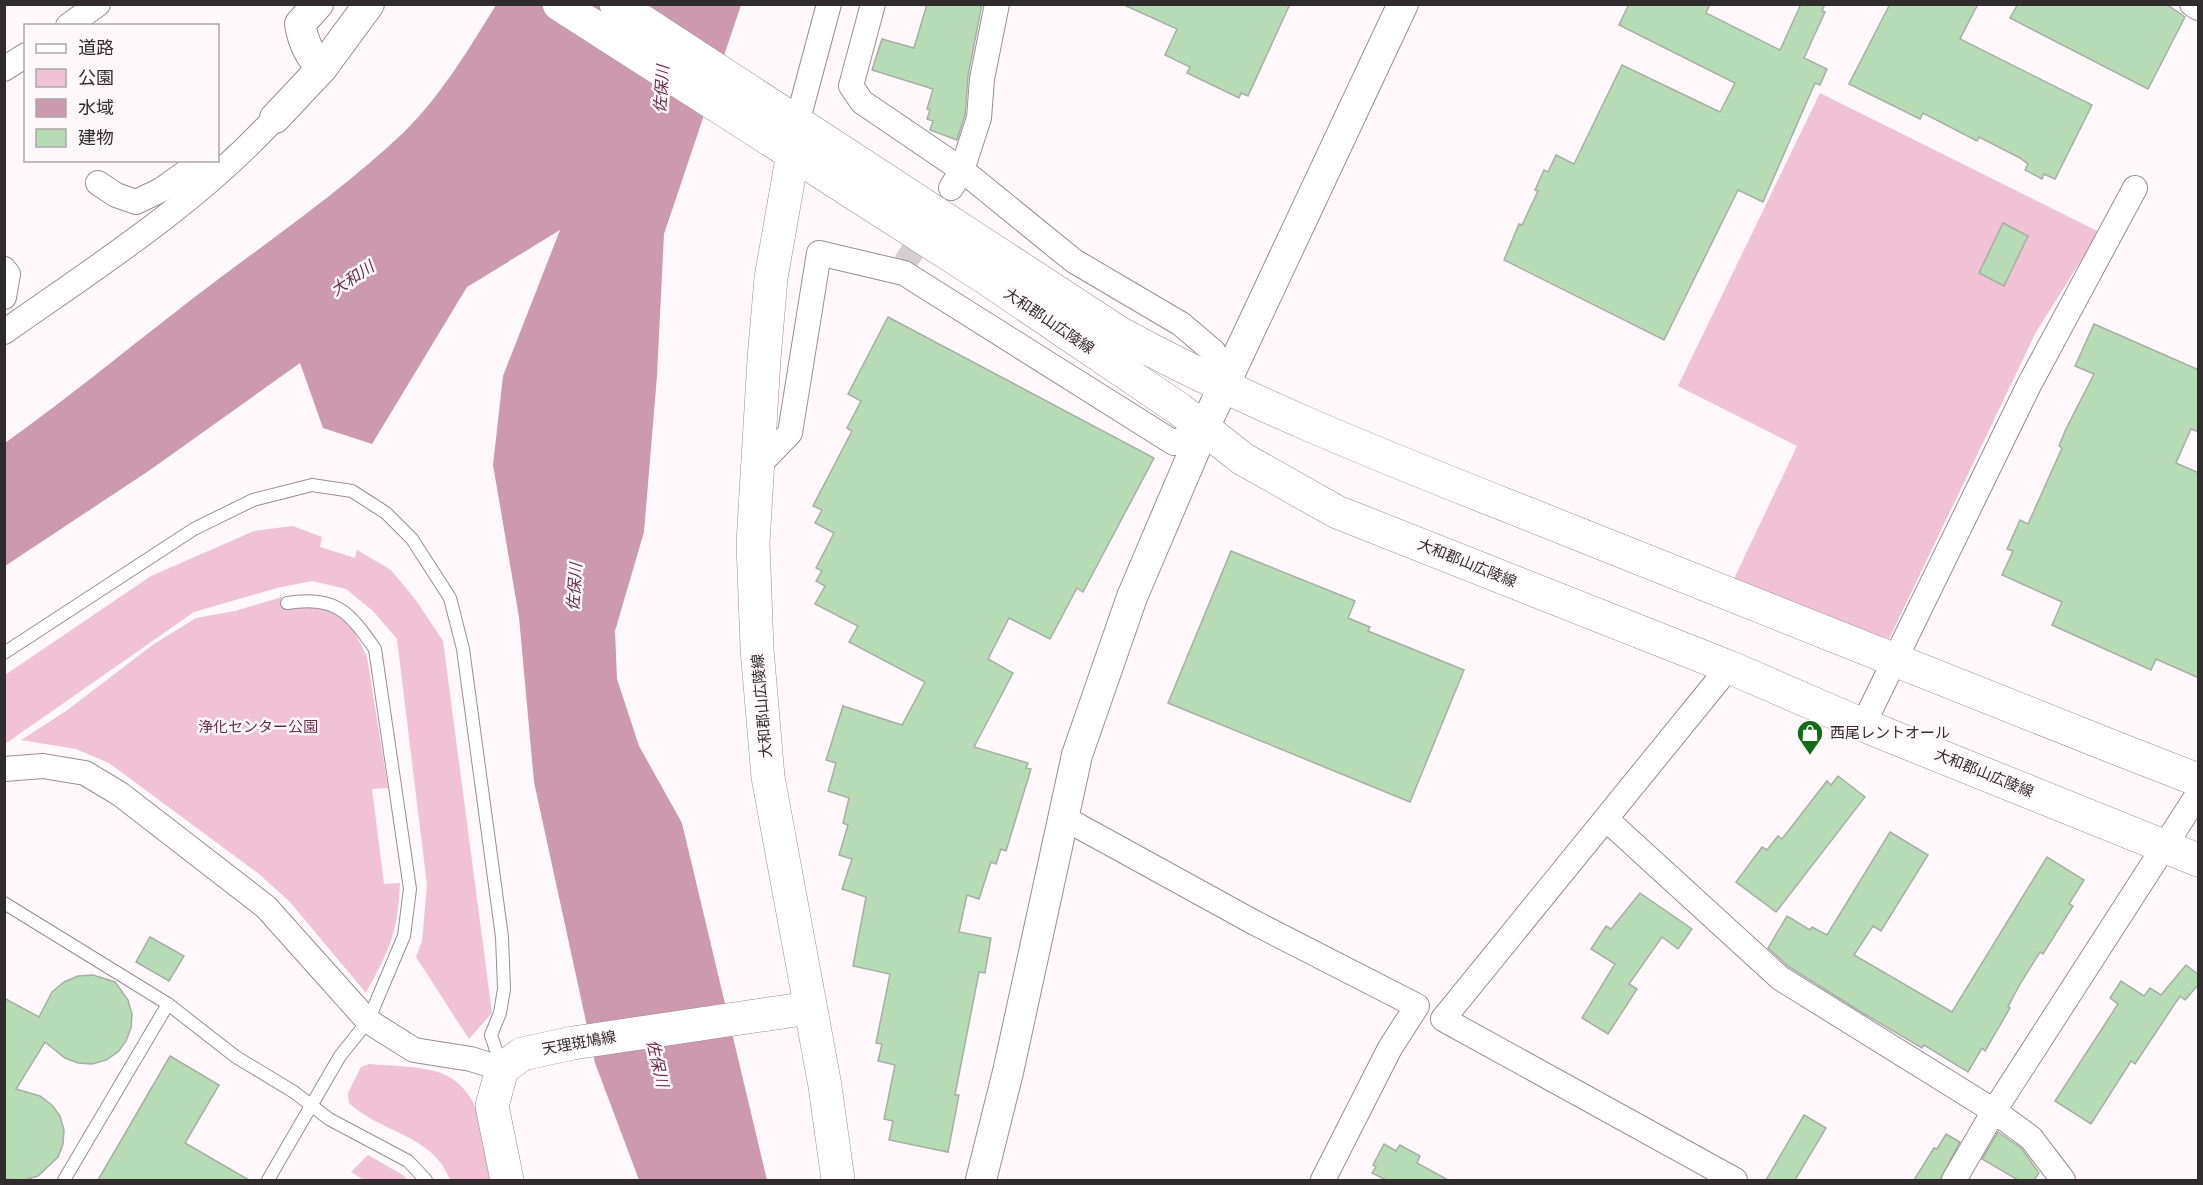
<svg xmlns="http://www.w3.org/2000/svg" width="2203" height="1185" viewBox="0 0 2203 1185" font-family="'PT Sans Narrow','Noto Sans JP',sans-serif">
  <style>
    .green { fill: #f0c2d3 }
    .water { fill: #cd99ad }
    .building { fill: #b7dbb4; stroke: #a7aea7; stroke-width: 1.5 }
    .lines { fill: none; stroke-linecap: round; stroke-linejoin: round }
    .minor-tunnel { stroke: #d6cfd1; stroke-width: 24; stroke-dasharray: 24 12; stroke-linecap: butt }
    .service-casing { stroke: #998e92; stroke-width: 14 }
    .minor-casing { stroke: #998e92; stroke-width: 26 }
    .tertiary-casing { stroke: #998e92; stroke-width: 32 }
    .secondary-casing { stroke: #998e92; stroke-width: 34 }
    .service { stroke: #fff; stroke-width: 12 }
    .minor { stroke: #fff; stroke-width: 24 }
    .tertiary { stroke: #fff; stroke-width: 30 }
    .secondary { stroke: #fff; stroke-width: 33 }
    .labels { text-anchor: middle; stroke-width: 5; stroke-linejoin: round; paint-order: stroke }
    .street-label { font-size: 15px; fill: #302c2e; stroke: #fff8fa }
    .park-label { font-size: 15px; fill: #6d2d4a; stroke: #fff8fa }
    .poi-label { font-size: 15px; fill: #302c2e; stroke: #fff8fa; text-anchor: start }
    .water-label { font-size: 16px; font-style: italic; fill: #6d2d49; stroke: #fff8fa }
  </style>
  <rect width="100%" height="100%" fill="#fff8fa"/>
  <g class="green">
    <path d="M 1820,93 L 2099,232 L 2036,332 L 1889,639 L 1731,585 L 1797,446 L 1678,386 Z"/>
    <path d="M 293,526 L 322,537 L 320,547 L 355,558 L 357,550 L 391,570 L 415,599 L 443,641 L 492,1013 L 469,1039 L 416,957 L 422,941 L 427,885 L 397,639 L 373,611 L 346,589 L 312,581 L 277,588 L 194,612 L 5,744 L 5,675 L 151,576 L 254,531 Z"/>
    <path d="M 282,597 L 283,608 L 286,610 L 313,605 L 340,616 L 354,631 L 367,657 L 388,788 L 372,789 L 384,884 L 400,883 C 398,933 389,950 366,993 L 290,902 L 259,874 L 109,763 L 76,749 L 21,740 L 66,711 L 154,644 L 196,618 L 235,611 Z"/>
    <path d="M 369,1064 C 391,1066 417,1066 438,1072 C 483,1087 485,1141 493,1180 L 450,1180 C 434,1135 381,1133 349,1103 L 348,1093 L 361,1067 Z"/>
    <path d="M 368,1155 L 403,1175 L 407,1180 L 364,1180 L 351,1172 Z"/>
  </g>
  <path class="water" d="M 496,5 L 741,5 L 664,234 L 657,376 L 644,532 L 615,631 L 617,679 L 639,746 L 682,823 L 767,1180 L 639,1180 L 595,1063 L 534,782 L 519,617 L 493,465 L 503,376 L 560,230 L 467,287 L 372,444 L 323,428 L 300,363 L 150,470 L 5,566 L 5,443 C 64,401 120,355 178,310 C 253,251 333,199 403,133 C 441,96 468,50 496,5 Z"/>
  <g class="building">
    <path d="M 927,4 L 982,4 L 968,76 L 965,115 L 957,140 L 930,130 L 933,121 L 927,119 L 930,110 L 927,109 L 933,89 L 872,70 L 882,39 L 914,48 Z"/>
    <path d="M 1122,4 L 1290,4 L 1248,96 L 1241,93 L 1239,98 L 1187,73 L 1190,67 L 1165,55 L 1177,29 Z"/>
    <path d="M 1629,4 L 1710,4 L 1706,13 L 1780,50 L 1801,4 L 1825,4 L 1822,11 L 1825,12 L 1804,58 L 1827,69 L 1820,85 L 1815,83 L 1763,202 L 1738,190 L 1664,340 L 1504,260 L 1519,224 L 1522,225 L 1538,191 L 1535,190 L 1544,170 L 1548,172 L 1556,155 L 1574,164 L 1622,65 L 1720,112 L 1735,83 L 1619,25 Z"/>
    <path d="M 1890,4 L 1978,4 L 1960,39 L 2092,105 L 2055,179 L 2044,174 L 2042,179 L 2025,170 L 2028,164 L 2020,158 L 1979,137 L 1977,141 L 1923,113 L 1920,119 L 1849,84 Z"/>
    <path d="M 2018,4 L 2166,4 L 2185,17 L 2148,89 L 2010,18 Z"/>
    <path d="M 2003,223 L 2028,236 L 2004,286 L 1979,273 Z"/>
    <path d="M 888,317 L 1154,458 L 1083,592 L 1077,588 L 1050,639 L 1009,618 L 988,659 L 1013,673 L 974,747 L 1028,763 L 1026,768 L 1031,769 L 1006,851 L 1001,849 L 996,864 L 991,862 L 979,899 L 967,895 L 959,932 L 991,938 L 985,973 L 979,972 L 955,1095 L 959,1095 L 948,1152 L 889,1140 L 893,1121 L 884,1119 L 895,1065 L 878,1061 L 882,1044 L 876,1043 L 890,974 L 853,966 L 866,897 L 842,889 L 852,859 L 839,855 L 848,825 L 843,823 L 849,798 L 828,791 L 836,763 L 826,760 L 843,706 L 902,725 L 925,682 L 849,642 L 858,626 L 815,604 L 825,586 L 816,581 L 822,571 L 816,568 L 834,533 L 815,523 L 822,510 L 813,506 L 852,431 L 847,428 L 861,401 L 848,394 Z"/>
    <path d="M 2094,324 L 2199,370 L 2199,432 L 2191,429 L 2176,463 L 2199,473 L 2199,678 L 2156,659 L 2151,670 L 2052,625 L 2062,602 L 2002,575 L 2013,551 L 2007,549 L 2020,520 L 2028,524 L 2062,448 L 2059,446 L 2065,431 L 2094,374 L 2075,366 Z"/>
    <path d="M 1231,551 L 1355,601 L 1348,618 L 1370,627 L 1368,631 L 1464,670 L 1410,802 L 1168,703 Z"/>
    <path d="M 1838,776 L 1865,797 L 1776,912 L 1736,882 L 1762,847 L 1767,850 L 1778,836 L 1782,839 L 1827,781 L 1831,785 Z"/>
    <path d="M 1890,832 L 1928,855 L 1881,931 L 1873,926 L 1854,955 L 1952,1012 L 2047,857 L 2084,880 L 2069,904 L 2073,906 L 2043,954 L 2040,952 L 2020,984 L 2008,1007 L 2010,1008 L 1985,1051 L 1982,1048 L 1968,1072 L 1924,1045 L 1922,1048 L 1861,1012 L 1789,967 L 1768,948 L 1787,916 L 1810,930 L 1812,927 L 1827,935 Z"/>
    <path d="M 1640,893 L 1692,929 L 1678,949 L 1662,937 L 1629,984 L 1637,989 L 1608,1034 L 1582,1018 L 1615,964 L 1591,949 L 1606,926 L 1611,929 Z"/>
    <path d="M 150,937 L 184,956 L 169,981 L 136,962 Z"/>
    <path d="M 2186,965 L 2199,975 L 2199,984 L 2185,1000 L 2180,996 L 2135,1064 L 2131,1061 L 2091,1124 L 2055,1101 L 2118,1004 L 2110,998 L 2121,981 L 2144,996 L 2150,988 L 2161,995 Z"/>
    <path d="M 93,975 L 115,982 L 128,1000 L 132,1014 L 131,1028 L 126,1041 L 118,1052 L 106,1060 L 92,1064 L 78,1063 L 65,1058 L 45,1042 L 16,1089 L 40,1096 L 52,1105 L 60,1116 L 64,1130 L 63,1144 L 58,1157 L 38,1176 L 24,1180 L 4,1179 L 4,998 L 39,1017 L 52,992 L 64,982 L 78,976 Z"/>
    <path d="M 170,1056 L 219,1085 L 185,1143 L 249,1180 L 98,1180 Z"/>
    <path d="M 1804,1115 L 1826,1128 L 1795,1180 L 1766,1180 Z"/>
    <path d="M 1998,1132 L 2021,1148 L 2039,1173 L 2034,1180 L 2018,1180 L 1982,1159 Z"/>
    <path d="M 1946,1134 L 1960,1142 L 1940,1180 L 1914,1180 L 1934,1148 L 1937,1149 Z"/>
    <path d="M 1384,1144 L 1396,1151 L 1400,1145 L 1420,1156 L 1417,1163 L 1448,1180 L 1386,1180 L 1372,1173 L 1376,1167 L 1373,1165 Z"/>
  </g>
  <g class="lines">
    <path class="minor-tunnel" d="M 905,263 L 930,223"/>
    <g class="service-casing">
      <g id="service">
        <path d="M 4,653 L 194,529 L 253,500 L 312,485 L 352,491 L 386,513 L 412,539 L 450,598 L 463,649 L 502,937 L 504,989 L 500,1013 L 491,1035 L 502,1068"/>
        <path d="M 4,903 L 168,1004 L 236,1057 L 294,1092 L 329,1119 L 408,1161 L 426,1180"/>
        <path d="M 64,1180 L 168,1004"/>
        <path d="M 268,1180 L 340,1056 L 368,1021 L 404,936 L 410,889 L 375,649 C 349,612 336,595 287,603"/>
      </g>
    </g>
    <g class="minor-casing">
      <g id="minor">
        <path d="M 873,4 L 851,86 L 862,102 L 962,170 L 1074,261 L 1181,324 L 1214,352 L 1224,387"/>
        <path d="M 2192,4 L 2198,8"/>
        <path d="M 68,26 L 98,4"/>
        <path d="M 4,69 L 26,55"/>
        <path d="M 797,123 L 829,4"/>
        <path d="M 98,183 L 116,195 L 136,202 L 161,190 L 203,160"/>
        <path d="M 951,188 L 962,170 L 979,118 L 982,79 L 997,4"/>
        <path d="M 4,269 L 8,274 L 4,297"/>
        <path d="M 4,332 C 98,266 197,203 275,118"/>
        <path d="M 758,466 L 790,433 L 819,253 L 904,273 L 1174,443 L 1204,428"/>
        <path d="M 1729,667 L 1443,1019 L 1735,1180"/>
        <path d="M 1863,725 L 2029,385 L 2135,188"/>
        <path d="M 4,769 L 43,766 L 85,773 L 120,794 L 266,907 L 368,1021 L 414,1050 L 471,1059 L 502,1069"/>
        <path d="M 1064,818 L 1255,923 L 1417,1006 L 1390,1048 L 1323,1180"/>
        <path d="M 1606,819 L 1780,978 L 1994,1111 L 2031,1138 L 2063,1180"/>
        <path d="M 1954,1180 L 1994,1111 L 2198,794"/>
      </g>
    </g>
    <g class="tertiary-casing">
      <g id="tertiary">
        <path d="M 318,4 L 300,24 C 303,42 309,56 322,68"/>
        <path d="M 275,118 L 322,68 L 369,4"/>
        <path d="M 981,1180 L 1008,1072 L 1077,755 L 1132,597 L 1204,428 L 1403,4"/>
      </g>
    </g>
    <g class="secondary-casing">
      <g id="secondary">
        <path d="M 559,4 L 986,278 L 1179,409 L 1243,459 L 1337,512 L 1729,667 L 1863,725 L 2198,860"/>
        <path d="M 616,4 L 1121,334 C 1264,412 1416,469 1566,529 C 1777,614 1987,698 2198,780"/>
        <path d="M 796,136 L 771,278 L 764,359 L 753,543 L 757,649 L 768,777 L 825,1086 L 838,1180"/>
        <path d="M 507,1180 L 492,1106 L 502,1069 L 522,1054 L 573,1043 L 809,1008"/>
      </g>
    </g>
    <use href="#service" class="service"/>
    <use href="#minor" class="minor"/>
    <use href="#tertiary" class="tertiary"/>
    <use href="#secondary" class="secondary"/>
  </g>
  <defs>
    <g id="shop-pin" transform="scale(1.35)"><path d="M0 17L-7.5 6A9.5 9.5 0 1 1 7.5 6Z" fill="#126b15" stroke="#fff8fa"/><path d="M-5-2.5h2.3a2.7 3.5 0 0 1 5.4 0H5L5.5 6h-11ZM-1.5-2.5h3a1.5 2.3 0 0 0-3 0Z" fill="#fff"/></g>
  </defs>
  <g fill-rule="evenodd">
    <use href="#shop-pin" x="1810" y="733"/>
  </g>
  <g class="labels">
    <g class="street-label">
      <text transform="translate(1049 321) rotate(34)" y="5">大和郡山広陵線</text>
      <text transform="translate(1467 563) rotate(22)" y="5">大和郡山広陵線</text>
      <text transform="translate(762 706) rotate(-95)" y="5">大和郡山広陵線</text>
      <text transform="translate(1984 773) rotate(22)" y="5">大和郡山広陵線</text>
      <text transform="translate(579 1043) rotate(-10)" y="5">天理斑鳩線</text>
    </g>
    <g class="park-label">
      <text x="258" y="732">浄化センター公園</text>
    </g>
    <g class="poi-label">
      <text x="1830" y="738">西尾レントオール</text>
    </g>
    <g class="water-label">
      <text transform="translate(661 89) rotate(-86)" y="6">佐保川</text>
      <text transform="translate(352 278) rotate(-34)" y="6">大和川</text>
      <text transform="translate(574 587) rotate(-86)" y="6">佐保川</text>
      <text transform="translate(658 1063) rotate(77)" y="6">佐保川</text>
    </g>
  </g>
  <rect width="2203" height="1185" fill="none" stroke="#302c2e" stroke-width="12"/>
  <rect x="24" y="24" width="195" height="138" fill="#fff8fa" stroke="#aca6a8" stroke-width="1.5"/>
  <rect x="36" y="44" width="30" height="9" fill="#ffffff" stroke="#aca6a8" stroke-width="1.5"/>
  <text x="78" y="54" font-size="18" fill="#302c2e">道路</text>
  <rect x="36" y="69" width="30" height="18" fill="#f0c2d3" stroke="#aca6a8" stroke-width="1.5"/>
  <text x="78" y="84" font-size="18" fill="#302c2e">公園</text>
  <rect x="36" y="99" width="30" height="18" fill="#cd99ad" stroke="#aca6a8" stroke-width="1.5"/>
  <text x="78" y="114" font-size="18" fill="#302c2e">水域</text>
  <rect x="36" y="129" width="30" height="18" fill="#b7dbb4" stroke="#aca6a8" stroke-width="1.5"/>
  <text x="78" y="144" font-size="18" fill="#302c2e">建物</text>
</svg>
